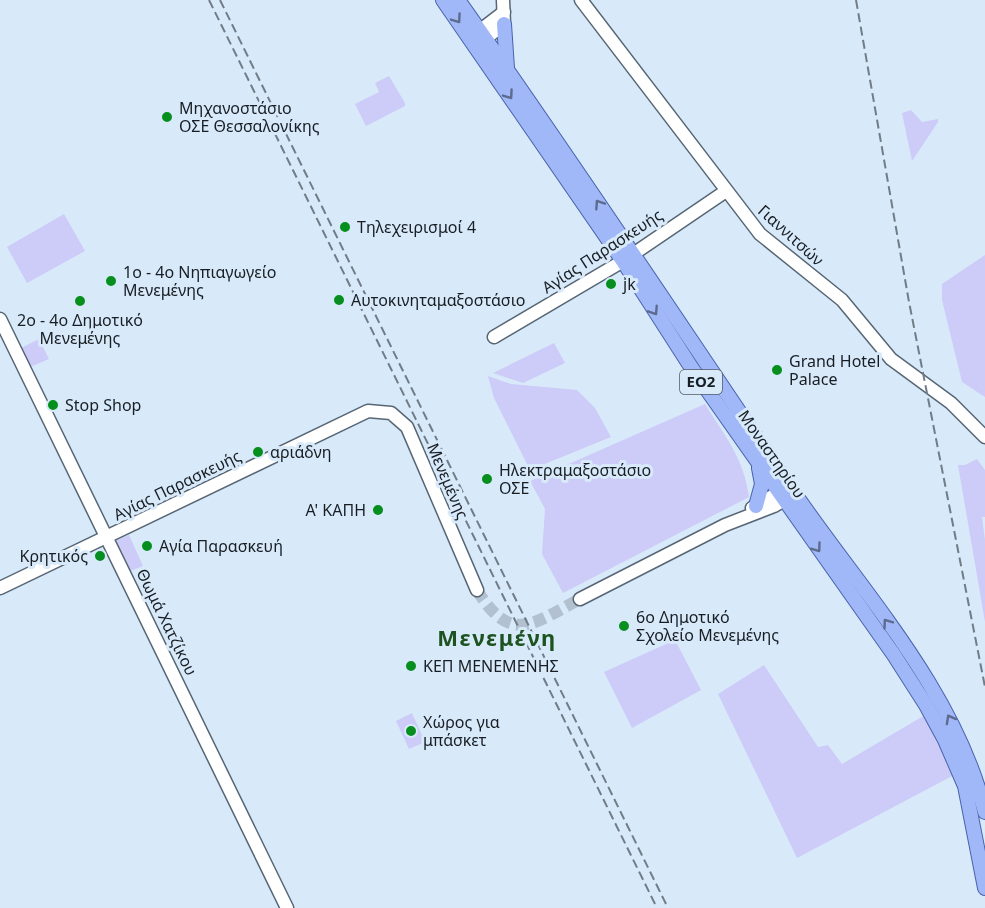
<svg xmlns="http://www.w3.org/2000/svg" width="985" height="908" viewBox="0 0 985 908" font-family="'Noto Sans',sans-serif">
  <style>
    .green { fill: #cdcbf7 }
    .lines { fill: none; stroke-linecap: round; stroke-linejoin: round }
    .secondary-tunnel { stroke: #b2c1cf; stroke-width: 12; stroke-dasharray: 12 6; stroke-linecap: butt }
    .secondary-casing { stroke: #576674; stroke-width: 15 }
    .primary-casing { stroke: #4863ab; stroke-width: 16 }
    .secondary { stroke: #fff; stroke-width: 12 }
    .primary { stroke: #a1b8f8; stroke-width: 14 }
    .rail { stroke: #717c87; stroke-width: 2; stroke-dasharray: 9 4.5; stroke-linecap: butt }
    .oneway { stroke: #5c6b8e }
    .poi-dot { fill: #068f1f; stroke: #d8eafa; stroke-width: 2 }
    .labels { text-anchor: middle; stroke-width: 6; stroke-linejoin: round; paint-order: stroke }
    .shield { fill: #d8eafa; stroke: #525b64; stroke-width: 1.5 }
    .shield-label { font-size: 15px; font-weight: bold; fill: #181e24 }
    .poi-label { font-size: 16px; fill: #181e24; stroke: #d8eafa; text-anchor: start }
    .street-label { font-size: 16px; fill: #181e24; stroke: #d8eafa }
    .district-label { font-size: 22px; font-weight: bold; letter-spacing: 1.5px; fill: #1d531f; stroke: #d8eafa }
  </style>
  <rect width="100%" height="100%" fill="#d8eafa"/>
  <g class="green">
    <path d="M 389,76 L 405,103 L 405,106 L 366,126 L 355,104 L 379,92 L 375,83 Z"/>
    <path d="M 911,110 L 922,122 L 938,119 L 938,122 L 912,161 L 902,113 Z"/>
    <path d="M 64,214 L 85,251 L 27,283 L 7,247 Z"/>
    <path d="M 985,255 L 985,397 L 962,382 L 942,300 L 942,284 Z"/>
    <path d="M 39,339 L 49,359 L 30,367 L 21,348 Z"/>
    <path d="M 554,343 L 565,363 L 523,383 L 493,373 Z"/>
    <path d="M 488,376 L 511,384 L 577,390 L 595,408 L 611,437 L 530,470 L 494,398 Z"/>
    <path d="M 705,404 C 725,436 744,459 749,497 L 563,593 L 542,554 L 545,509 L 530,481 Z"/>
    <path d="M 977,459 L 985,470 L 985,517 L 982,517 L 985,540 L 985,622 L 958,465 L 965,465 Z"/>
    <path d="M 129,535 L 143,566 L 128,572 L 114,542 Z"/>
    <path d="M 675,640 L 701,690 L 632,728 L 604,672 Z"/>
    <path d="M 764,665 L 818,747 L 828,745 L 842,764 L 925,715 L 956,774 L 797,858 L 718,694 Z"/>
    <path d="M 412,713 L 425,742 L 409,749 L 396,721 Z"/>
  </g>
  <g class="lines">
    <path class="secondary-tunnel" d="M 477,590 C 511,646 534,623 580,599"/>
    <g class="secondary-casing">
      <g id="secondary">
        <path d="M 581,0 L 760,234 L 842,300 L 891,359 L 951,403 L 985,437"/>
        <path d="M 474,35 L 504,12"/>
        <path d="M 479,44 L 504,24 L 503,0"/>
        <path d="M 0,319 L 287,908"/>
        <path d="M 494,337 L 623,261 L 726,191"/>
        <path d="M 752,508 L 786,488"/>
        <path d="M 0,588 L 368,411 L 391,413 L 407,427 L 477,590"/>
        <path d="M 580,599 L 725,525 L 774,506 L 791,496"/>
      </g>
    </g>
    <g class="primary-casing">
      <g id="primary">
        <path d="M 443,0 L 623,261 L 691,367 L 894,655 L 926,705 L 945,740 L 965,786 L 985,888"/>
        <path d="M 458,0 C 571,159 678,322 788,484 C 858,588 954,687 985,812"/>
        <path d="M 504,24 L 507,68"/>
        <path d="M 756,506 L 762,484 L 759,468"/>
      </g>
    </g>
    <use href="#secondary" class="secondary"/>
    <use href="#primary" class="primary"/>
    <g class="rail">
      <path d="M 209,0 L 657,908"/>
      <path d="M 220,0 L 668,908"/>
      <path d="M 856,0 L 909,302 L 985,687"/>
    </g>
  </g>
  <defs><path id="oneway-chevron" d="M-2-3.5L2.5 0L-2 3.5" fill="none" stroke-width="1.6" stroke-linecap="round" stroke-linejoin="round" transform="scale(1.5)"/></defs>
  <g class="oneway">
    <use href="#oneway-chevron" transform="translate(457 19) rotate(55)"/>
    <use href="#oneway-chevron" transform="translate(509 95) rotate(55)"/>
    <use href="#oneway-chevron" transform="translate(599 204) rotate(-124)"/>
    <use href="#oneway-chevron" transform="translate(654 311) rotate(57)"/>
    <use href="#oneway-chevron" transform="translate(817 548) rotate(54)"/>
    <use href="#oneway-chevron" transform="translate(887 623) rotate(-126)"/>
    <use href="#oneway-chevron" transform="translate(950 719) rotate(-119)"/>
  </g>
  <g class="poi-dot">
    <circle cx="167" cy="117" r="6"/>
    <circle cx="345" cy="227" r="6"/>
    <circle cx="111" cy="281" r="6"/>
    <circle cx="611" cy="284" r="6"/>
    <circle cx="339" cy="300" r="6"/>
    <circle cx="80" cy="301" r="6"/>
    <circle cx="777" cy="370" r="6"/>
    <circle cx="53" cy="405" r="6"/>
    <circle cx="258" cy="452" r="6"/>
    <circle cx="487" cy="479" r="6"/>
    <circle cx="378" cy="510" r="6"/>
    <circle cx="147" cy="546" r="6"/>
    <circle cx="100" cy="556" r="6"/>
    <circle cx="624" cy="626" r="6"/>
    <circle cx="411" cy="666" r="6"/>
    <circle cx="411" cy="731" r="6"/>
  </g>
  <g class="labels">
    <rect class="shield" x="680" y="370" width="42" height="24" rx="4.5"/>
    <g class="shield-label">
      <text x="701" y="387">ΕΟ2</text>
    </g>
    <g class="poi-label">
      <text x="179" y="114">Μηχανοστάσιο<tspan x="179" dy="18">ΟΣΕ Θεσσαλονίκης</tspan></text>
      <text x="357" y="233">Τηλεχειρισμοί 4</text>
      <text x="123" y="278">1o - 4o Νηπιαγωγείο<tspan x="123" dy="18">Μενεμένης</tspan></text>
      <text x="623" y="290">jk</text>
      <text x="351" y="306">Αυτοκινηταμαξοστάσιο</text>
      <text x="80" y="326" text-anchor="middle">2o - 4o Δημοτικό<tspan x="80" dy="18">Μενεμένης</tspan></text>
      <text x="789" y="367">Grand Hotel<tspan x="789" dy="18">Palace</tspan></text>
      <text x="65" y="411">Stop Shop</text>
      <text x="270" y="458">αριάδνη</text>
      <text x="499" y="476">Ηλεκτραμαξοστάσιο<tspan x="499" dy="18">ΟΣΕ</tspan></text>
      <text x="366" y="516" text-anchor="end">Α' ΚΑΠΗ</text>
      <text x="159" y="552">Αγία Παρασκευή</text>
      <text x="88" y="562" text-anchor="end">Κρητικός</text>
      <text x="636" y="623">6ο Δημοτικό<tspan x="636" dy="18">Σχολείο Μενεμένης</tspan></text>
      <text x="423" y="672">ΚΕΠ ΜΕΝΕΜΕΝΗΣ</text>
      <text x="423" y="728">Χώρος για<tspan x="423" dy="18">μπάσκετ</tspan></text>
    </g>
    <g class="street-label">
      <text transform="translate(791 235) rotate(42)" y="6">Γιαννιτσών</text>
      <text transform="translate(602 251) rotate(-33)" y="6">Αγίας Παρασκευής</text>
      <text transform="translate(772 454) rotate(55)" y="6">Μοναστηρίου</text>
      <text transform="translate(448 481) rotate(67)" y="6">Μενεμένης</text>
      <text transform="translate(177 485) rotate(-26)" y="6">Αγίας Παρασκευής</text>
      <text transform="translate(167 622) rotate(64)" y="6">Θωμά Χατζίκου</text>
    </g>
    <g class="district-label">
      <text x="497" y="646">Μενεμένη</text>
    </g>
  </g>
</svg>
